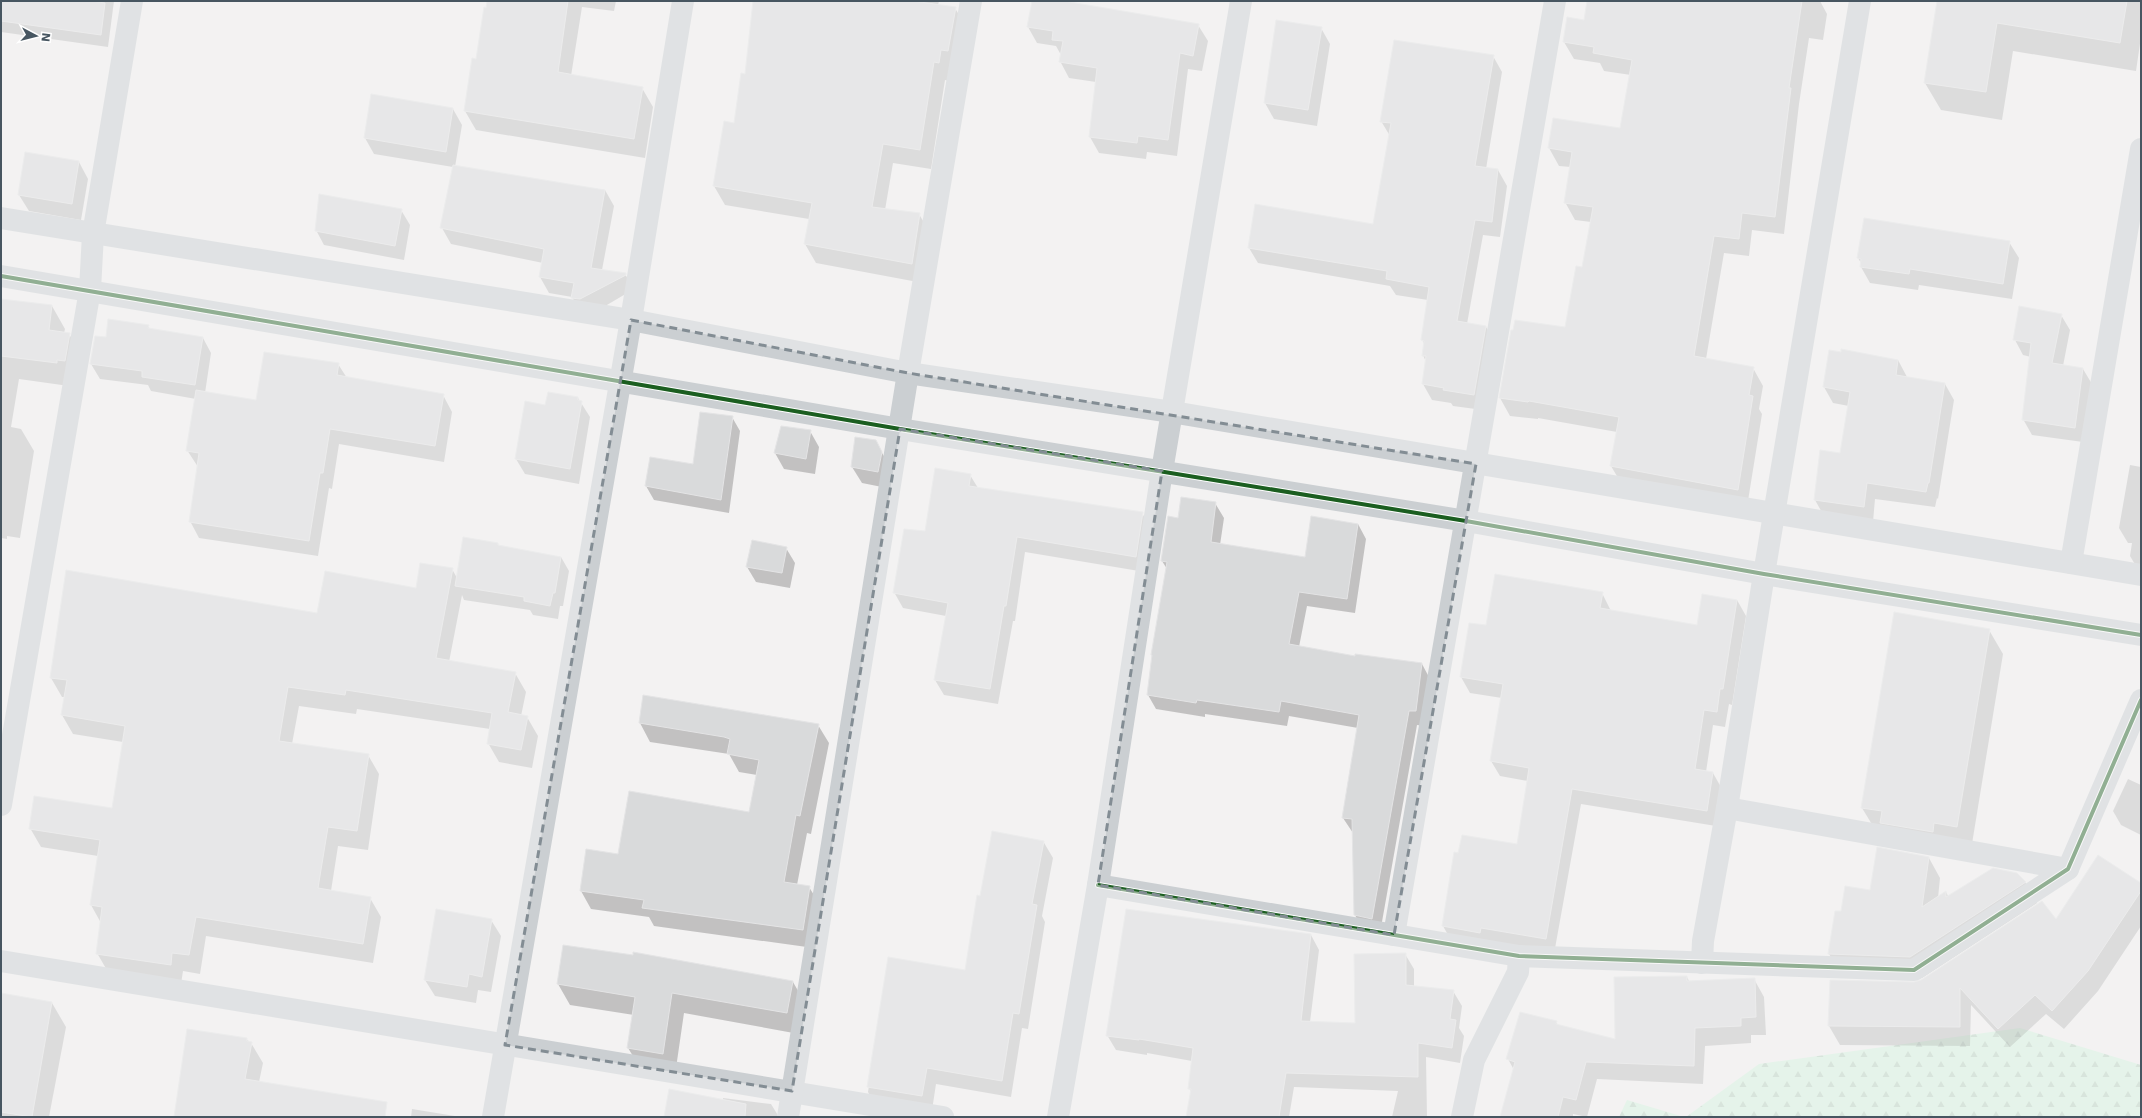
<svg xmlns="http://www.w3.org/2000/svg" width="2142" height="1118" viewBox="0 0 2142 1118" font-family="'DejaVu Sans',sans-serif">
  <style>
    .forest { fill: url(#forest-firs) }
    .shadow { fill: #0003 }
    .building { fill: #d9dadb; stroke: #e4e4e5 }
    .lines { fill: none; stroke-linecap: round; stroke-linejoin: round }
    .minor { stroke: #cbcfd2; stroke-width: 22 }
    .cycleway-casing { stroke: #fff; stroke-width: 6 }
    .cycleway { stroke: #1b5e20; stroke-width: 4 }
    .marked { fill: none; stroke: #838d94; stroke-width: 3; stroke-dasharray: 8 5; stroke-linejoin: round }
  </style>
  <defs>
    <pattern id="forest-firs" width="22" height="20" patternUnits="userSpaceOnUse"><rect width="22" height="20" fill="#d5f4df"/><path d="M5 1l3.5 6h-7zM16 11l3.5 6h-7z" fill="#b8d3c2"/></pattern>
  </defs>
  <rect width="100%" height="100%" fill="#f3f2f2"/>
  <g class="forest">
    <path d="M 2020,1028 L 2141,1065 L 2141,1117 L 1686,1117 L 1759,1064 Z"/>
    <path d="M 1627,1100 L 1684,1117 L 1619,1117 Z"/>
  </g>
  <g class="shadow">
    <path d="M 1,1 L 114,1 L 108,47 L 1,32 Z"/>
    <path d="M 489,1 L 616,1 L 614,11 L 582,7 L 571,76 L 642,88 L 653,107 L 645,158 L 476,130 L 465,111 L 473,59 L 477,60 Z"/>
    <path d="M 754,1 L 939,1 L 938,5 L 955,8 L 966,27 L 949,81 L 945,80 L 931,169 L 893,163 L 885,210 L 919,214 L 930,233 L 923,283 L 816,263 L 805,244 L 809,219 L 725,205 L 714,186 L 725,123 L 735,124 L 746,75 Z"/>
    <path d="M 1032,1 L 1057,1 L 1198,25 L 1208,41 L 1202,71 L 1188,69 L 1177,156 L 1147,152 L 1146,159 L 1099,153 L 1090,137 L 1096,82 L 1069,78 L 1060,61 L 1061,55 L 1056,46 L 1037,43 L 1028,27 Z"/>
    <path d="M 1588,1 L 1820,1 L 1827,14 L 1823,40 L 1809,38 L 1799,104 L 1784,234 L 1752,230 L 1749,256 L 1724,253 L 1706,359 L 1753,368 L 1763,386 L 1759,409 L 1762,414 L 1747,507 L 1621,483 L 1611,466 L 1617,432 L 1538,418 L 1538,419 L 1510,416 L 1500,398 L 1566,328 L 1583,268 L 1591,222 L 1575,220 L 1565,202 L 1571,167 L 1559,166 L 1549,148 L 1621,129 L 1631,75 L 1604,71 L 1600,63 L 1574,59 L 1564,42 L 1585,21 Z"/>
    <path d="M 1938,1 L 2141,1 L 2141,37 L 2136,71 L 2013,51 L 2002,120 L 1941,110 L 1925,83 Z"/>
    <path d="M 1321,28 L 1330,44 L 1317,126 L 1274,119 L 1265,103 Z"/>
    <path d="M 1493,56 L 1502,72 L 1486,169 L 1498,170 L 1507,186 L 1500,237 L 1483,235 L 1467,324 L 1486,327 L 1495,342 L 1483,410 L 1453,406 L 1451,403 L 1432,400 L 1423,384 L 1426,362 L 1423,355 L 1425,345 L 1422,340 L 1428,300 L 1396,295 L 1390,286 L 1258,263 L 1249,248 L 1374,225 L 1390,136 L 1381,121 Z"/>
    <path d="M 453,109 L 462,125 L 455,167 L 605,190 L 614,206 L 602,270 L 625,274 L 634,289 L 590,315 L 581,313 L 572,297 L 549,293 L 540,277 L 543,263 L 451,244 L 442,228 L 453,167 L 374,154 L 365,138 Z"/>
    <path d="M 26,153 L 79,162 L 88,179 L 81,220 L 29,211 L 19,195 Z"/>
    <path d="M 401,210 L 410,225 L 404,260 L 324,245 L 316,230 Z"/>
    <path d="M 2009,242 L 2019,258 L 2012,299 L 1919,285 L 1918,290 L 1870,283 L 1861,267 L 1861,263 L 1858,258 Z"/>
    <path d="M 1,300 L 52,306 L 65,329 L 64,333 L 69,334 L 82,356 L 69,386 L 19,379 L 11,427 L 21,429 L 34,451 L 20,538 L 7,536 L 7,539 L 1,538 Z"/>
    <path d="M 2020,307 L 2061,315 L 2070,330 L 2063,366 L 2083,369 L 2092,384 L 2083,442 L 2032,435 L 2023,419 L 2031,357 L 2023,355 L 2015,340 Z"/>
    <path d="M 148,325 L 150,330 L 203,338 L 211,353 L 205,393 L 257,401 L 338,364 L 347,378 L 443,395 L 452,412 L 444,462 L 339,444 L 332,489 L 329,488 L 318,556 L 199,538 L 190,521 L 198,467 L 187,450 L 196,399 L 151,391 L 148,385 L 100,379 L 91,364 L 106,338 Z"/>
    <path d="M 1898,360 L 1907,377 L 1945,384 L 1954,400 L 1938,499 L 1937,498 L 1935,507 L 1875,499 L 1873,522 L 1824,516 L 1815,500 L 1841,454 L 1849,406 L 1833,403 L 1824,387 Z"/>
    <path d="M 578,398 L 590,417 L 579,484 L 525,474 L 516,459 L 546,406 Z"/>
    <path d="M 732,417 L 740,431 L 729,513 L 654,500 L 646,486 L 694,466 Z"/>
    <path d="M 810,431 L 819,447 L 815,474 L 784,469 L 775,453 Z"/>
    <path d="M 875,441 L 885,458 L 887,488 L 862,483 L 852,467 Z"/>
    <path d="M 2130,465 L 2141,467 L 2141,571 L 2139,571 L 2130,556 L 2132,543 L 2128,543 L 2119,528 Z"/>
    <path d="M 970,475 L 978,488 L 1142,513 L 1151,529 L 1145,572 L 1025,552 L 1015,621 L 1013,621 L 998,704 L 944,695 L 935,680 L 946,616 L 903,608 L 894,592 L 926,532 Z"/>
    <path d="M 1215,503 L 1224,518 L 1220,545 L 1306,558 L 1358,524 L 1366,539 L 1355,613 L 1307,606 L 1299,647 L 1355,657 L 1422,664 L 1430,679 L 1424,726 L 1417,725 L 1380,933 L 1363,930 L 1355,915 L 1353,833 L 1343,818 L 1358,728 L 1289,716 L 1287,726 L 1205,714 L 1205,717 L 1156,709 L 1148,695 L 1167,569 L 1162,561 L 1179,519 Z"/>
    <path d="M 498,544 L 499,547 L 561,557 L 569,571 L 563,606 L 560,606 L 558,619 L 533,615 L 530,610 L 464,600 L 462,595 L 449,662 L 515,673 L 526,692 L 521,716 L 527,717 L 538,736 L 532,768 L 499,762 L 488,743 L 490,729 L 357,709 L 356,714 L 299,706 L 292,744 L 368,755 L 379,774 L 368,850 L 338,846 L 331,891 L 370,898 L 381,917 L 373,963 L 206,936 L 200,974 L 183,971 L 181,984 L 108,972 L 97,953 L 101,923 L 91,905 L 98,856 L 41,847 L 30,828 L 113,809 L 123,742 L 73,734 L 62,715 L 65,697 L 62,697 L 51,678 L 417,589 L 452,569 L 457,578 Z"/>
    <path d="M 786,548 L 795,563 L 790,588 L 756,582 L 747,567 Z"/>
    <path d="M 1602,593 L 1611,611 L 1698,626 L 1737,600 L 1746,616 L 1732,705 L 1729,704 L 1725,727 L 1713,725 L 1706,772 L 1713,773 L 1722,789 L 1716,826 L 1581,804 L 1554,954 L 1452,942 L 1443,926 L 1455,853 L 1517,845 L 1528,781 L 1500,776 L 1491,761 L 1502,698 L 1470,693 L 1461,677 L 1487,627 Z"/>
    <path d="M 1989,630 L 2003,654 L 1971,850 L 1876,831 L 1862,808 Z"/>
    <path d="M 643,697 L 818,725 L 829,743 L 811,834 L 807,833 L 797,885 L 809,887 L 820,905 L 814,948 L 654,926 L 649,917 L 591,909 L 581,891 L 618,855 L 749,813 L 757,775 L 739,772 L 729,754 L 650,742 L 640,723 Z"/>
    <path d="M 2128,779 L 2141,785 L 2141,835 L 2121,825 L 2113,811 Z"/>
    <path d="M 1043,841 L 1053,858 L 1042,916 L 1045,922 L 1028,1029 L 1022,1028 L 1011,1097 L 936,1084 L 931,1117 L 877,1108 L 868,1092 L 889,958 L 965,971 Z"/>
    <path d="M 1929,858 L 1940,878 L 1938,898 L 1946,892 L 1948,896 L 2025,882 L 2037,903 L 1922,978 L 1841,974 L 1829,954 L 1871,891 Z"/>
    <path d="M 2141,884 L 2141,926 L 2098,991 L 2064,1029 L 2046,1014 L 2010,1047 L 1971,1005 L 1970,1046 L 1840,1045 L 1829,1026 L 2056,921 Z"/>
    <path d="M 491,920 L 501,936 L 491,992 L 478,990 L 476,1003 L 435,996 L 425,980 Z"/>
    <path d="M 1311,935 L 1319,950 L 1310,1022 L 1356,1024 L 1405,954 L 1414,969 L 1414,987 L 1453,991 L 1462,1006 L 1459,1028 L 1464,1036 L 1460,1063 L 1426,1057 L 1427,1117 L 1392,1117 L 1398,1091 L 1294,1087 L 1289,1117 L 1187,1117 L 1191,1092 L 1189,1088 L 1192,1061 L 1147,1053 L 1147,1055 L 1116,1050 L 1107,1035 Z"/>
    <path d="M 564,946 L 793,982 L 805,1003 L 799,1034 L 684,1013 L 675,1075 L 641,1069 L 628,1048 L 634,1015 L 570,1005 L 558,984 Z"/>
    <path d="M 1687,977 L 1689,981 L 1754,979 L 1764,997 L 1766,1035 L 1751,1035 L 1751,1043 L 1705,1046 L 1703,1084 L 1597,1079 L 1587,1117 L 1573,1114 L 1573,1117 L 1502,1117 L 1514,1070 L 1508,1059 L 1556,1022 L 1558,1025 L 1616,1041 Z"/>
    <path d="M 1,994 L 52,1003 L 66,1027 L 49,1117 L 1,1117 Z"/>
    <path d="M 246,1039 L 251,1043 L 263,1063 L 259,1082 L 349,1117 L 175,1117 Z"/>
    <path d="M 723,1098 L 771,1104 L 779,1117 L 665,1117 L 723,1100 Z"/>
    <path d="M 412,1109 L 461,1117 L 411,1117 Z"/>
  </g>
  <g class="building">
    <path d="M 1,1 L 92,1 L 105,3 L 101,35 L 1,21 Z"/>
    <path d="M 487,1 L 568,1 L 558,72 L 643,87 L 634,139 L 464,111 L 472,58 L 476,59 L 484,7 L 486,8 Z"/>
    <path d="M 753,1 L 913,1 L 956,7 L 948,51 L 941,50 L 939,63 L 934,62 L 920,150 L 883,144 L 872,207 L 920,213 L 912,264 L 804,244 L 812,203 L 713,186 L 724,121 L 734,123 L 741,73 L 745,74 Z"/>
    <path d="M 1032,1 L 1064,1 L 1199,24 L 1193,56 L 1180,53 L 1168,140 L 1138,136 L 1137,143 L 1089,137 L 1097,68 L 1059,62 L 1063,41 L 1052,40 L 1053,31 L 1027,27 Z"/>
    <path d="M 1587,1 L 1802,1 L 1789,88 L 1791,88 L 1775,217 L 1742,213 L 1739,239 L 1714,236 L 1694,356 L 1754,367 L 1749,395 L 1753,396 L 1738,490 L 1610,466 L 1619,417 L 1529,401 L 1528,402 L 1499,398 L 1511,330 L 1513,330 L 1515,320 L 1565,327 L 1576,266 L 1582,267 L 1593,207 L 1564,203 L 1572,152 L 1548,148 L 1553,118 L 1620,128 L 1632,60 L 1593,53 L 1594,47 L 1563,42 L 1567,17 L 1584,20 Z"/>
    <path d="M 1937,1 L 2127,1 L 2120,43 L 1997,23 L 1986,92 L 1924,83 Z"/>
    <path d="M 1276,20 L 1322,27 L 1308,110 L 1264,103 Z"/>
    <path d="M 1394,40 L 1494,55 L 1475,166 L 1498,169 L 1492,222 L 1475,220 L 1457,321 L 1486,326 L 1474,395 L 1443,390 L 1444,388 L 1422,384 L 1426,356 L 1422,356 L 1424,341 L 1421,340 L 1429,287 L 1386,279 L 1387,271 L 1248,248 L 1255,204 L 1373,224 L 1391,123 L 1380,122 Z"/>
    <path d="M 371,94 L 453,108 L 446,152 L 364,138 Z"/>
    <path d="M 25,152 L 79,161 L 72,204 L 18,195 Z"/>
    <path d="M 453,165 L 605,190 L 591,268 L 626,273 L 626,275 L 580,299 L 571,298 L 574,283 L 539,277 L 544,249 L 440,228 Z"/>
    <path d="M 319,194 L 402,209 L 395,246 L 315,231 Z"/>
    <path d="M 1864,218 L 2010,241 L 2003,284 L 1910,269 L 1909,274 L 1860,267 L 1861,259 L 1857,258 Z"/>
    <path d="M 1,299 L 52,305 L 49,330 L 70,333 L 65,361 L 57,360 L 57,363 L 1,356 Z"/>
    <path d="M 2019,306 L 2062,314 L 2052,363 L 2083,368 L 2075,428 L 2022,420 L 2031,343 L 2013,340 Z"/>
    <path d="M 108,319 L 149,325 L 148,328 L 203,337 L 195,385 L 142,377 L 142,371 L 90,364 L 95,336 L 106,337 Z"/>
    <path d="M 1841,349 L 1898,360 L 1896,375 L 1945,383 L 1929,483 L 1928,483 L 1926,492 L 1867,483 L 1864,507 L 1814,500 L 1820,450 L 1840,453 L 1850,392 L 1823,387 L 1829,350 L 1841,352 Z"/>
    <path d="M 264,352 L 339,363 L 337,375 L 444,394 L 435,446 L 330,429 L 323,473 L 320,473 L 309,541 L 189,522 L 199,453 L 186,451 L 196,390 L 256,400 Z"/>
    <path d="M 548,392 L 578,397 L 578,400 L 582,401 L 570,469 L 515,459 L 525,401 L 545,405 Z"/>
    <path d="M 700,412 L 733,416 L 721,500 L 645,486 L 650,457 L 693,464 Z"/>
    <path d="M 781,426 L 811,430 L 806,459 L 774,453 Z"/>
    <path d="M 855,437 L 876,440 L 882,452 L 878,472 L 851,467 Z"/>
    <path d="M 935,468 L 971,474 L 969,486 L 1143,512 L 1136,557 L 1017,537 L 1006,606 L 1004,606 L 990,689 L 934,680 L 948,603 L 893,593 L 904,529 L 925,531 Z"/>
    <path d="M 1181,497 L 1216,502 L 1211,542 L 1305,557 L 1311,516 L 1358,524 L 1347,599 L 1299,592 L 1289,644 L 1355,656 L 1355,654 L 1422,663 L 1416,711 L 1409,711 L 1372,919 L 1354,915 L 1352,819 L 1342,818 L 1359,715 L 1281,701 L 1279,712 L 1197,700 L 1196,703 L 1147,695 L 1152,655 L 1151,655 L 1167,562 L 1161,561 L 1168,516 L 1178,518 Z"/>
    <path d="M 463,537 L 498,543 L 498,545 L 561,557 L 555,593 L 553,593 L 550,606 L 524,601 L 524,597 L 455,586 Z"/>
    <path d="M 752,540 L 787,547 L 782,573 L 746,567 Z"/>
    <path d="M 420,563 L 453,568 L 436,658 L 516,672 L 508,712 L 528,716 L 521,750 L 487,744 L 492,713 L 346,690 L 345,695 L 288,687 L 279,741 L 369,754 L 357,831 L 328,827 L 318,888 L 371,897 L 363,944 L 196,917 L 189,955 L 172,953 L 171,965 L 96,954 L 102,907 L 90,905 L 100,840 L 29,829 L 34,796 L 112,808 L 125,726 L 61,715 L 67,680 L 50,678 L 66,570 L 317,613 L 325,571 L 416,588 Z"/>
    <path d="M 1495,574 L 1603,592 L 1600,608 L 1697,625 L 1702,594 L 1737,600 L 1723,689 L 1720,689 L 1717,712 L 1704,710 L 1695,769 L 1713,772 L 1707,811 L 1572,789 L 1546,939 L 1481,928 L 1480,933 L 1442,926 L 1454,852 L 1458,853 L 1462,835 L 1517,844 L 1529,768 L 1490,761 L 1503,684 L 1460,677 L 1469,623 L 1486,625 Z"/>
    <path d="M 1894,612 L 1990,629 L 1957,827 L 1934,823 L 1933,832 L 1880,823 L 1882,811 L 1861,808 Z"/>
    <path d="M 643,695 L 819,724 L 800,816 L 796,815 L 784,882 L 810,886 L 803,930 L 642,908 L 644,900 L 580,891 L 586,849 L 618,854 L 629,791 L 749,812 L 759,760 L 727,754 L 730,739 L 724,737 L 639,723 Z"/>
    <path d="M 992,831 L 1044,841 L 1032,904 L 1037,905 L 1019,1014 L 1013,1013 L 1002,1081 L 927,1068 L 922,1096 L 867,1087 L 888,957 L 965,970 L 977,895 L 980,896 Z"/>
    <path d="M 1877,847 L 1929,857 L 1922,907 L 1946,891 L 1946,897 L 1993,868 L 2017,873 L 2026,882 L 1910,957 L 1828,954 L 1835,911 L 1841,911 L 1845,886 L 1870,890 Z"/>
    <path d="M 2098,855 L 2141,883 L 2141,891 L 2088,971 L 2052,1011 L 2035,995 L 1998,1029 L 1960,988 L 1960,1027 L 1828,1026 L 1830,980 L 1914,982 L 1921,980 L 2042,901 L 2056,919 Z"/>
    <path d="M 436,909 L 492,919 L 482,977 L 469,974 L 467,987 L 424,980 Z"/>
    <path d="M 1126,909 L 1311,934 L 1301,1021 L 1355,1023 L 1354,954 L 1406,953 L 1406,985 L 1454,990 L 1450,1019 L 1456,1020 L 1452,1048 L 1418,1043 L 1418,1077 L 1286,1073 L 1279,1117 L 1186,1117 L 1191,1089 L 1188,1089 L 1193,1048 L 1139,1039 L 1139,1040 L 1106,1036 Z"/>
    <path d="M 563,945 L 633,955 L 633,952 L 793,981 L 787,1013 L 672,993 L 663,1054 L 627,1048 L 635,997 L 557,984 Z"/>
    <path d="M 1687,976 L 1687,981 L 1755,978 L 1756,1017 L 1741,1018 L 1741,1026 L 1695,1028 L 1694,1066 L 1586,1062 L 1576,1100 L 1563,1097 L 1558,1117 L 1500,1117 L 1515,1062 L 1506,1059 L 1520,1012 L 1557,1021 L 1556,1024 L 1615,1039 L 1614,977 Z"/>
    <path d="M 1,993 L 52,1002 L 32,1117 L 1,1112 Z"/>
    <path d="M 187,1029 L 247,1038 L 247,1041 L 252,1042 L 245,1079 L 387,1102 L 385,1117 L 174,1117 Z"/>
    <path d="M 669,1089 L 746,1104 L 745,1117 L 664,1117 Z"/>
  </g>
  <g class="lines">
    <g class="minor">
      <path d="M 1,218 L 631,320 L 908,373 L 1172,412 L 2141,575"/>
      <path d="M 1,276 L 900,429 L 1466,521 L 1764,574 L 2141,635"/>
      <path d="M 2071,563 L 2141,149"/>
      <path d="M 1,805 L 90,290 L 93,234 L 132,1"/>
      <path d="M 1727,808 L 2068,869"/>
      <path d="M 1098,885 L 1519,956 L 1914,970 L 2068,869 L 2141,700"/>
      <path d="M 1394,935 L 1555,1"/>
      <path d="M 1,961 L 943,1117"/>
      <path d="M 1702,963 L 1703,941 L 1727,808 L 1764,574 L 1860,1"/>
      <path d="M 493,1117 L 631,320 L 683,1"/>
      <path d="M 788,1117 L 908,373 L 971,1"/>
      <path d="M 1058,1117 L 1098,885 L 1162,471 L 1241,1"/>
      <path d="M 1462,1117 L 1474,1060 L 1518,972 L 1519,956"/>
    </g>
    <g class="cycleway-casing">
      <g id="cycleway">
        <path d="M 1,276 L 900,429 L 1466,521 L 1764,574 L 2141,635"/>
        <path d="M 1098,885 L 1519,956 L 1914,970 L 2068,869 L 2141,700"/>
      </g>
    </g>
    <use href="#cycleway" class="cycleway"/>
  </g>
  <path d="M0 0H2142V1118H0ZM 631,320 L 908,373 L 1476,464 L 1394,935 L 1098,885 L 1162,471 L 900,429 L 792,1091 L 505,1045 Z" fill="#f3f2f2" fill-opacity=".55" fill-rule="evenodd"/>
  <path class="marked" d="M 631,320 L 908,373 L 1476,464 L 1394,935 L 1098,885 L 1162,471 L 900,429 L 792,1091 L 505,1045 Z"/>
  <rect width="2142" height="1118" fill="none" stroke="#475661" stroke-width="4"/>
  <g transform="translate(36 36) rotate(97)" stroke="#ffffff" stroke-width="3" paint-order="stroke">
  <path d="M0-3L7 15L0 10L-7 15Z" fill="#475661"/>
  <text y="-6" font-size="11" font-weight="bold" text-anchor="middle" fill="#475661">N</text>
  </g>
</svg>
